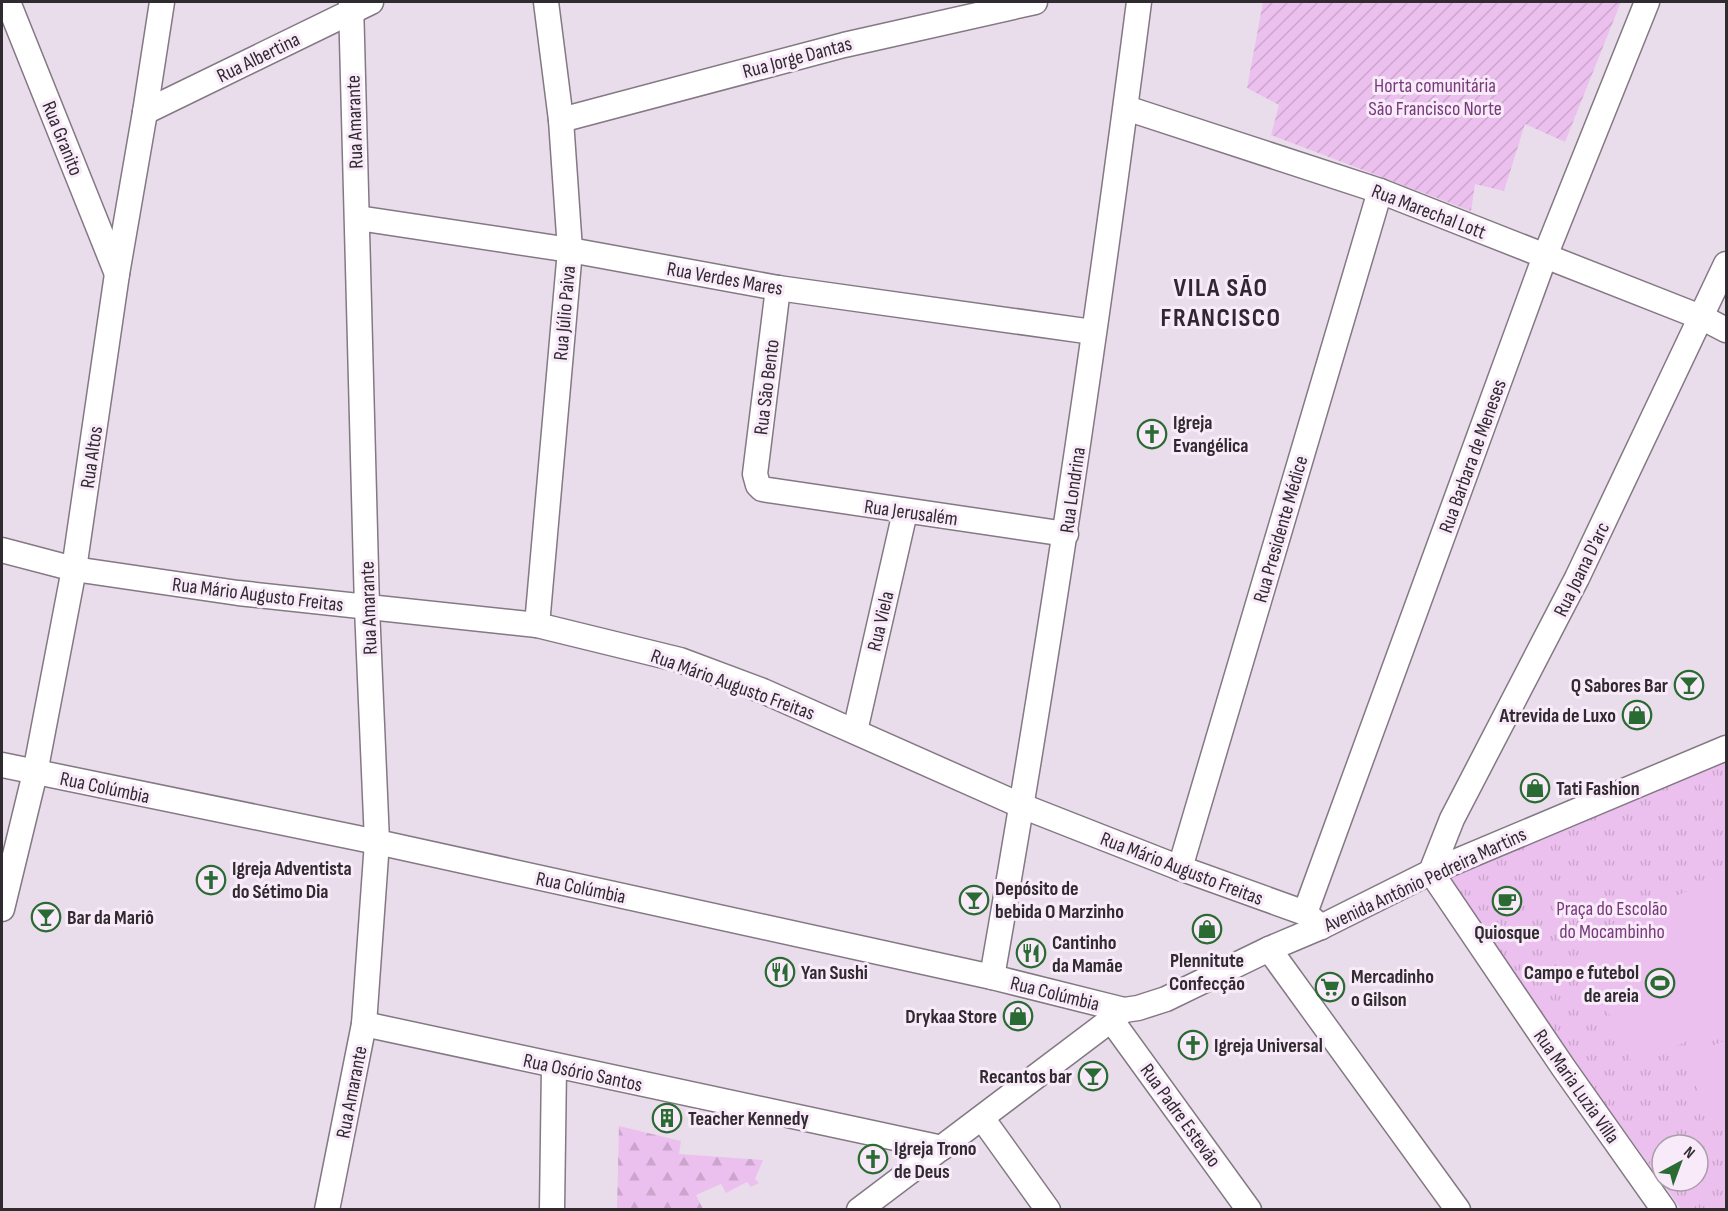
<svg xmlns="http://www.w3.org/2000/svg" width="1728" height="1211" viewBox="0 0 1728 1211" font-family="'Sofia Sans Condensed',sans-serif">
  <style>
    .forest { fill: url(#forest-firs) }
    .park { fill: url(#park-tufts); fill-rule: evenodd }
    .garden { fill: url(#garden-furrows) }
    .pitch { fill: #ecc0ee }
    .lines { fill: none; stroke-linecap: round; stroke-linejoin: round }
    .minor-casing { stroke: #847885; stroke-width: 27 }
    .minor { stroke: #fff; stroke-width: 24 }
    .labels { text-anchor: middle; stroke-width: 6; stroke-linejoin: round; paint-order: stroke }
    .street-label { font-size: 20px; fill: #302b30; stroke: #f8eaf8 }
    .park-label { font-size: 20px; fill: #763a7b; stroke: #f8eaf8 }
    .poi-label { font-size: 20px; font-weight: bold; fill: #302b30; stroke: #f8eaf8; text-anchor: start }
    .district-label { font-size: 26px; font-weight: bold; letter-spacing: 1.5px; fill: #312631; stroke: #f8eaf8 }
  </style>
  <defs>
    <pattern id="forest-firs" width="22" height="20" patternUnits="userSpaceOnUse" patternTransform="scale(1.5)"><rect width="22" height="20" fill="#ecc0ee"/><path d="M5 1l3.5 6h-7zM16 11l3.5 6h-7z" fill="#cba5cc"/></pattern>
    <pattern id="park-tufts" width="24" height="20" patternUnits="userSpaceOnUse" patternTransform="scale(1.5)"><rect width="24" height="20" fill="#ecc0ee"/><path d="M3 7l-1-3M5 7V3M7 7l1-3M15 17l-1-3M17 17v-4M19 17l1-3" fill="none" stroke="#cba5cc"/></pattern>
    <pattern id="garden-furrows" width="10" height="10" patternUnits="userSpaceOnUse" patternTransform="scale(1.5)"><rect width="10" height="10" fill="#ecc0ee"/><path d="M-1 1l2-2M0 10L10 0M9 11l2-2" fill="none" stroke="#cba5cc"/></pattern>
  </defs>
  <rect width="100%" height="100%" fill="#eaddeb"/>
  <path class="forest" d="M 619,1126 L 681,1141 L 679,1154 L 763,1160 L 755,1179 L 759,1183 L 751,1187 L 747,1182 L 726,1193 L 721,1184 L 696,1195 L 703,1209 L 617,1209 Z"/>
  <path class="park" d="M 1726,743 L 1726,1209 L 1681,1209 L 1438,872 ZM 1662,1145 L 1698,1145 L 1698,1181 L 1662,1181 Z"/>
  <path class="garden" d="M 1263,2 L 1621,2 L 1565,142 L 1525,124 L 1504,191 L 1475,184 L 1471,211 L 1271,135 L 1279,105 L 1247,88 Z"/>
  <g class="pitch">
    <path d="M 1726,874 L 1726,1024 L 1633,1065 L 1575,941 Z"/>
    <path d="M 1726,1040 L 1726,1128 L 1718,1132 L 1683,1058 Z"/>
  </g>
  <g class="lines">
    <g class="minor-casing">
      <g id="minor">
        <path d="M 8,2 L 117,274"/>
        <path d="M 1126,108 L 1380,191 L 1703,318 L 1726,330"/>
        <path d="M 145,112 L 371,2"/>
        <path d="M 561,120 L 844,45 L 1035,2"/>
        <path d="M 358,218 L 570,250 L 778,288 L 1093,332"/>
        <path d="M 778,288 L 755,474 L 758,485 L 762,489 L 1066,534"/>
        <path d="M 2,550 L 74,569 L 238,593 L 537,625 L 680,660 L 763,691 L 1022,806 L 1180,868 L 1305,913 L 1321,927"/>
        <path d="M 537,625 L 570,250 L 561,120 L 546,2"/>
        <path d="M 855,731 L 905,512"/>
        <path d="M 2,765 L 377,842 L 992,977 L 1124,1010 L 1138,1008 L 1166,999 L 1269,949 L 1321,927 L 1431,872 L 1726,748"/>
        <path d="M 1180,868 L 1380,191"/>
        <path d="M 2,909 L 35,773 L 74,569 L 117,274 L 145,112 L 162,2"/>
        <path d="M 1305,913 L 1545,256 L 1647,2"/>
        <path d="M 1269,949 L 1458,1210"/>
        <path d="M 992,977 C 1049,653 1097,328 1139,2"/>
        <path d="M 1112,1021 L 1249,1210"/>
        <path d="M 364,1024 L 942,1148"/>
        <path d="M 982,1118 L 1048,1210"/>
        <path d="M 327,1210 L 364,1024 L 377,842 L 367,608 L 351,2"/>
        <path d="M 552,1210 L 554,1066"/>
        <path d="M 859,1210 L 1124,1010"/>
        <path d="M 1664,1210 L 1563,1067 L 1431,872 L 1452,819 L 1577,578 L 1726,264"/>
      </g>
    </g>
    <use href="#minor" class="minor"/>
  </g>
  <defs>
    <g id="church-ring" transform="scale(1.5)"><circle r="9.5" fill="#f8eaf8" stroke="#2a6a33" stroke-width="1.5"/><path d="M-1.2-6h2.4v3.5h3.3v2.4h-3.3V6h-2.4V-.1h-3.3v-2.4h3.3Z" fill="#2a6a33"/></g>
    <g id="bar-ring" transform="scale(1.5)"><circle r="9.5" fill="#f8eaf8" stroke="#2a6a33" stroke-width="1.5"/><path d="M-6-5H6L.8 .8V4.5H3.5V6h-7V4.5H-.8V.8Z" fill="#2a6a33"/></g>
    <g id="shop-ring" transform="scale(1.5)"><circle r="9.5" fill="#f8eaf8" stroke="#2a6a33" stroke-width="1.5"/><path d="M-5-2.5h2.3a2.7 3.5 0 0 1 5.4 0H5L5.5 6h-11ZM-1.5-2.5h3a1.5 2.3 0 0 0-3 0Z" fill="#2a6a33"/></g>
    <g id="cafe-ring" transform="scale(1.5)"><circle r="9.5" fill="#f8eaf8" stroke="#2a6a33" stroke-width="1.5"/><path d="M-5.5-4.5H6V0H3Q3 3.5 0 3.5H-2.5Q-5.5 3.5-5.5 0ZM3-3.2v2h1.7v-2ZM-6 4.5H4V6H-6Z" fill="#2a6a33"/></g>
    <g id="restaurant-ring" transform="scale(1.5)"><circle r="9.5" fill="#f8eaf8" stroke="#2a6a33" stroke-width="1.5"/><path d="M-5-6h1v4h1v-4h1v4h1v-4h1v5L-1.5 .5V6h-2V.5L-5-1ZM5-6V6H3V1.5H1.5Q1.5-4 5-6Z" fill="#2a6a33"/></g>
    <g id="stadium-ring" transform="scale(1.5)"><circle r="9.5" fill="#f8eaf8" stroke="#2a6a33" stroke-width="1.5"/><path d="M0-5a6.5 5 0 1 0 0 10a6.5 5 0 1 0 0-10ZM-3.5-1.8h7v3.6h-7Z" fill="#2a6a33"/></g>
    <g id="supermarket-ring" transform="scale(1.5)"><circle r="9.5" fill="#f8eaf8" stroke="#2a6a33" stroke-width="1.5"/><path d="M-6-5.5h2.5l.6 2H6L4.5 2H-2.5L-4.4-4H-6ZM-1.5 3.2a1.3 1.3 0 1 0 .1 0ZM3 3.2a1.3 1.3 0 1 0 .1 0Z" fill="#2a6a33"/></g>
    <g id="building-ring" transform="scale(1.5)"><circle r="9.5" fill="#f8eaf8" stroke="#2a6a33" stroke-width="1.5"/><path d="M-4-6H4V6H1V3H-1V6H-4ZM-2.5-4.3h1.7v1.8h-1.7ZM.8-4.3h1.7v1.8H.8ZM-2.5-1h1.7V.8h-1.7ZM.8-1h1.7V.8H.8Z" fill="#2a6a33"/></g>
  </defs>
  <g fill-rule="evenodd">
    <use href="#church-ring" x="1152" y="434"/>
    <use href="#bar-ring" x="1689" y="685"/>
    <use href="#shop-ring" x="1637" y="715"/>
    <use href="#shop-ring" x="1535" y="788"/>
    <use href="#church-ring" x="211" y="880"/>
    <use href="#bar-ring" x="974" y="900"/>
    <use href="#cafe-ring" x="1507" y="901"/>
    <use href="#bar-ring" x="46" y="917"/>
    <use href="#shop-ring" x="1207" y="929"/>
    <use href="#restaurant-ring" x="1031" y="953"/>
    <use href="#restaurant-ring" x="780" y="972"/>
    <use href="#stadium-ring" x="1660" y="983"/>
    <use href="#supermarket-ring" x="1330" y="987"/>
    <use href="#shop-ring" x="1018" y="1016"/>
    <use href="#church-ring" x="1193" y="1045"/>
    <use href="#bar-ring" x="1093" y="1076"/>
    <use href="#building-ring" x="667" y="1118"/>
    <use href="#church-ring" x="873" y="1159"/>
  </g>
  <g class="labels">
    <g class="street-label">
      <text transform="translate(258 57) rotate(-26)" y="7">Rua Albertina</text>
      <text transform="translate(797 57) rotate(-15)" y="7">Rua Jorge Dantas</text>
      <text transform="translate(354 122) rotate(-92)" y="7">Rua Amarante</text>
      <text transform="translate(63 138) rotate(68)" y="7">Rua Granito</text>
      <text transform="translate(1429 211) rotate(21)" y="7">Rua Marechal Lott</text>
      <text transform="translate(725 278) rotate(10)" y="7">Rua Verdes Mares</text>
      <text transform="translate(564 313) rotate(-85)" y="7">Rua Júlio Paiva</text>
      <text transform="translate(766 387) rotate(-83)" y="7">Rua São Bento</text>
      <text transform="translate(1472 456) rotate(-70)" y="7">Rua Barbara de Meneses</text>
      <text transform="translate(91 457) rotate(-82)" y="7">Rua Altos</text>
      <text transform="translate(1072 490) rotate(-82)" y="7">Rua Londrina</text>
      <text transform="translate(911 512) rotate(8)" y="7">Rua Jerusalém</text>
      <text transform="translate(1280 529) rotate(-74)" y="7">Rua Presidente Médice</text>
      <text transform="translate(1581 569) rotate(-64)" y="7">Rua Joana D'arc</text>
      <text transform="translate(258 594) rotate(7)" y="7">Rua Mário Augusto Freitas</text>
      <text transform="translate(368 608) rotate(-92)" y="7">Rua Amarante</text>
      <text transform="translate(880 621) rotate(-77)" y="7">Rua Viela</text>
      <text transform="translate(733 684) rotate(20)" y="7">Rua Mário Augusto Freitas</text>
      <text transform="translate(105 787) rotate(12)" y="7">Rua Colúmbia</text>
      <text transform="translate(1182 868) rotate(21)" y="7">Rua Mário Augusto Freitas</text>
      <text transform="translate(1425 879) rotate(-25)" y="7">Avenida Antônio Pedreira Martins</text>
      <text transform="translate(581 887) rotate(12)" y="7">Rua Colúmbia</text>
      <text transform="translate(1055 993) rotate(14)" y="7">Rua Colúmbia</text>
      <text transform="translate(583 1072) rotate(12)" y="7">Rua Osório Santos</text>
      <text transform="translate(1577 1086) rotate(55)" y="7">Rua Maria Luzia Vílla</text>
      <text transform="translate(351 1092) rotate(-79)" y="7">Rua Amarante</text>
      <text transform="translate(1181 1115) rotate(54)" y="7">Rua Padre Estevão</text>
    </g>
    <g class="park-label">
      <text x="1435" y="92">Horta comunitária<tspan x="1435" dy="23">São Francisco Norte</tspan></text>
      <text x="1612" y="915">Praça do Escolão<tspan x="1612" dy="23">do Mocambinho</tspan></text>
    </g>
    <g class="poi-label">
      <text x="1173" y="429">Igreja<tspan x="1173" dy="23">Evangélica</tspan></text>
      <text x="1668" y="692" text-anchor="end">Q Sabores Bar</text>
      <text x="1616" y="722" text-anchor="end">Atrevida de Luxo</text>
      <text x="1556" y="795">Tati Fashion</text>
      <text x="232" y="875">Igreja Adventista<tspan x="232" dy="23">do Sétimo Dia</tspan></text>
      <text x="995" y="895">Depósito de<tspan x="995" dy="23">bebida O Marzinho</tspan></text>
      <text x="67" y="924">Bar da Mariô</text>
      <text x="1507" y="939" text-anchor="middle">Quiosque</text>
      <text x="1052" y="949">Cantinho<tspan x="1052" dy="23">da Mamãe</tspan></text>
      <text x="1207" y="967" text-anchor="middle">Plennitute<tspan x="1207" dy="23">Confecção</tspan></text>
      <text x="801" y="979">Yan Sushi</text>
      <text x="1639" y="979" text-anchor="end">Campo e futebol<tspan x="1639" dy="23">de areia</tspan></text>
      <text x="1351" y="983">Mercadinho<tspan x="1351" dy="23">o Gilson</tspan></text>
      <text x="997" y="1023" text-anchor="end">Drykaa Store</text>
      <text x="1214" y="1052">Igreja Universal</text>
      <text x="1072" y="1083" text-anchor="end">Recantos bar</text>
      <text x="688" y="1125">Teacher Kennedy</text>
      <text x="894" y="1155">Igreja Trono<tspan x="894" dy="23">de Deus</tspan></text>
    </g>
    <g class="district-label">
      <text x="1221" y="296">VILA SÃO<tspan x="1221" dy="30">FRANCISCO</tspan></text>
    </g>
  </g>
  <rect width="1728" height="1211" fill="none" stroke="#302b30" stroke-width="6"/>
  <g transform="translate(1680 1163) rotate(41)"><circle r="28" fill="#f8eaf8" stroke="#a89ea8" stroke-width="1.5"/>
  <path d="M0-4.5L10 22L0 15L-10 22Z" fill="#2a6a33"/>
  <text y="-9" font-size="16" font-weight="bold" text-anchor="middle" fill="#302b30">N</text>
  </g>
</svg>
